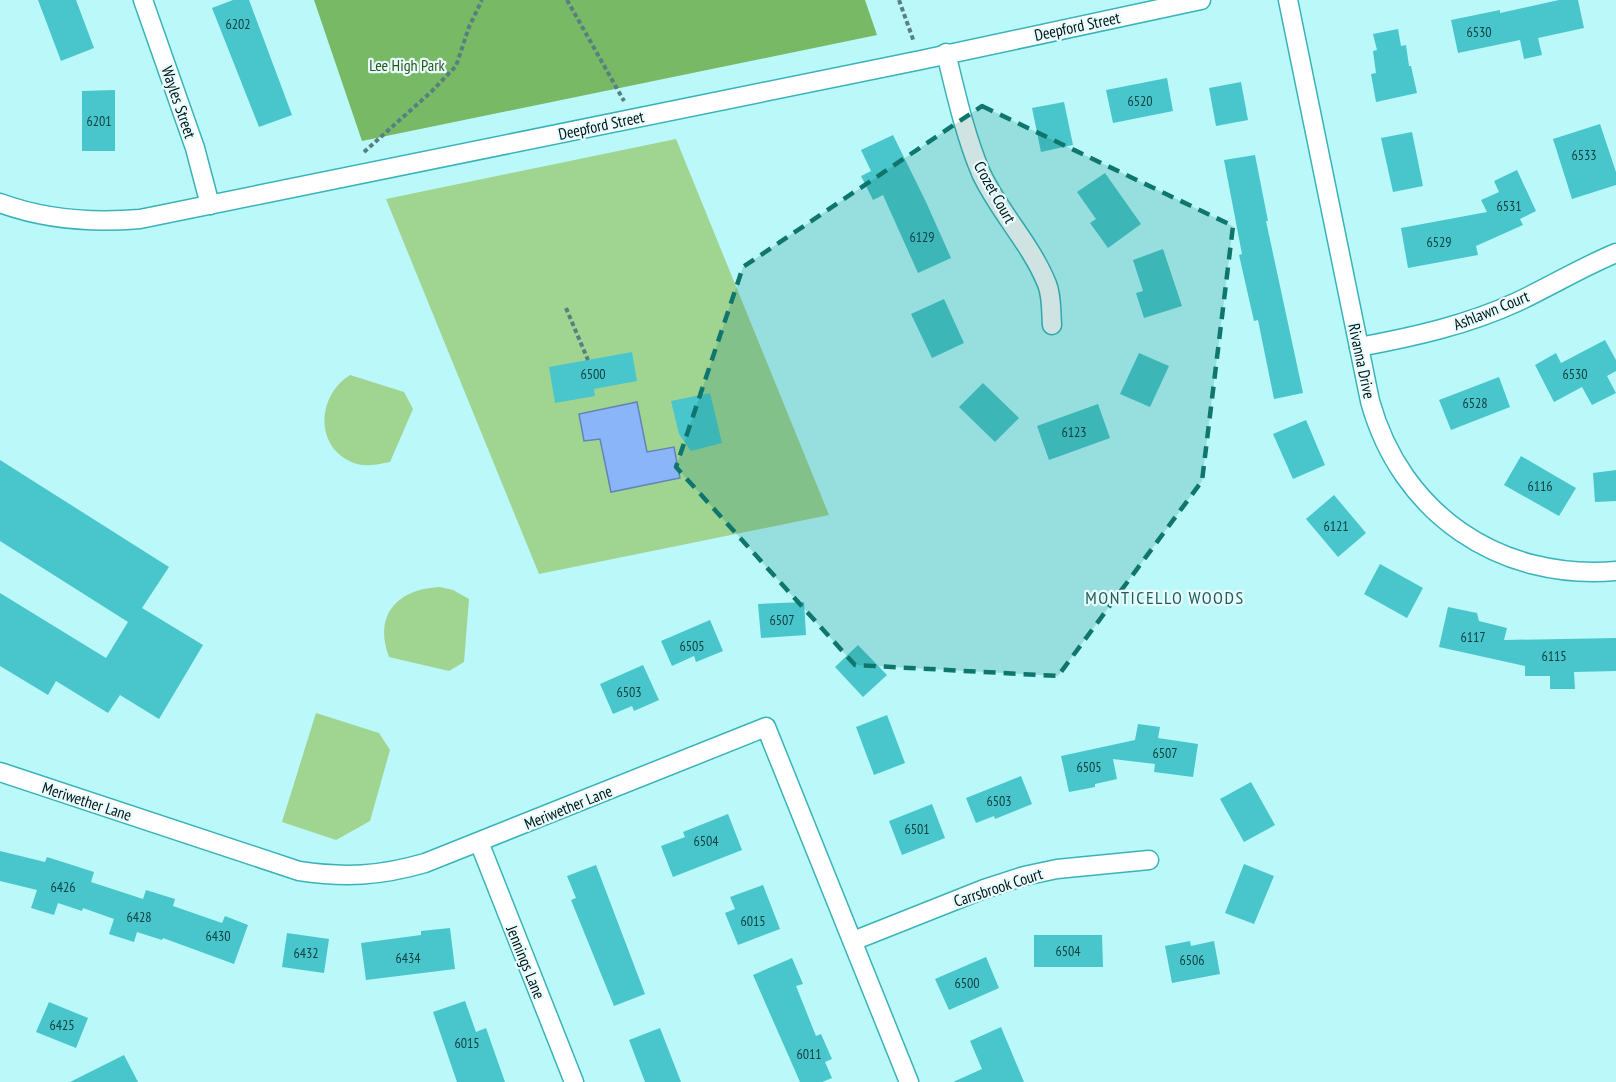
<svg xmlns="http://www.w3.org/2000/svg" width="1616" height="1082" viewBox="0 0 1616 1082" font-family="'PT Sans Narrow',sans-serif">
  <style>
    .green { fill: #a0d491 }
    .forest { fill: #77b964 }
    .water { fill: #8ab5f9; stroke: #6185b5; stroke-width: 1.5 }
    .building { fill: #49c6cb }
    .lines { fill: none; stroke-linecap: round; stroke-linejoin: round }
    .minor-casing { stroke: #3ab3b8; stroke-width: 21 }
    .path { stroke: #588082; stroke-width: 4; stroke-dasharray: 4.5 3; stroke-linecap: butt }
    .minor { stroke: #fff; stroke-width: 18 }
    .marked { fill: #0f766e; fill-opacity: 0.2; stroke: #0f766e; stroke-width: 4.5; stroke-dasharray: 12 8; stroke-linejoin: round }
    .labels { text-anchor: middle; stroke-width: 4.5; stroke-linejoin: round; paint-order: stroke }
    .number-label { font-size: 14px; fill: #124143 }
    .street-label { font-size: 16px; fill: #001516; stroke: #e9fcfd }
    .park-label { font-size: 16px; fill: #29551c; stroke: #e9fcfd }
    .neighbourhood-label { font-size: 18px; letter-spacing: 1.5px; fill: #1f5e60; stroke: #e9fcfd }
  </style>
  <rect width="100%" height="100%" fill="#baf8fa"/>
  <g class="green">
    <path d="M 676,139 L 829,515 L 539,574 L 386,199 Z"/>
    <path d="M 350,375 L 404,392 L 413,409 L 390,462 C 379,464 368,467 357,464 C 315,451 315,397 350,375 Z"/>
    <path d="M 440,587 L 453,590 L 469,599 L 464,662 L 449,671 L 389,657 C 373,614 398,589 440,587 Z"/>
    <path d="M 316,713 L 379,733 L 390,750 L 370,821 L 336,840 L 282,822 Z"/>
  </g>
  <path class="forest" d="M 314,0 L 865,0 L 877,35 L 362,141 Z"/>
  <path class="water" d="M 637,402 L 647,452 L 674,447 L 680,478 L 611,492 L 600,439 L 584,441 L 579,414 Z"/>
  <g class="building">
    <path d="M 38,0 L 76,0 L 94,48 L 61,61 Z"/>
    <path d="M 233,0 L 249,0 L 292,115 L 259,127 L 212,8 Z"/>
    <path d="M 1559,0 L 1578,0 L 1584,28 L 1538,38 L 1542,55 L 1524,59 L 1520,40 L 1458,53 L 1451,20 L 1500,10 L 1500,13 Z"/>
    <path d="M 1398,29 L 1401,46 L 1406,45 L 1409,66 L 1411,66 L 1417,93 L 1376,102 L 1371,74 L 1376,73 L 1373,51 L 1377,50 L 1373,34 Z"/>
    <path d="M 1167,78 L 1173,111 L 1113,123 L 1106,90 Z"/>
    <path d="M 1241,82 L 1248,120 L 1216,126 L 1209,88 Z"/>
    <path d="M 115,90 L 115,151 L 82,151 L 82,91 Z"/>
    <path d="M 1064,102 L 1073,145 L 1041,152 L 1032,108 Z"/>
    <path d="M 1600,124 L 1616,172 L 1616,185 L 1572,199 L 1553,139 Z"/>
    <path d="M 1412,132 L 1423,186 L 1393,192 L 1381,138 Z"/>
    <path d="M 893,135 L 926,202 L 951,258 L 918,273 L 883,195 L 873,200 L 861,176 L 871,171 L 861,150 Z"/>
    <path d="M 1255,155 L 1268,221 L 1266,221 L 1303,393 L 1274,399 L 1258,320 L 1254,321 L 1239,255 L 1242,254 L 1224,160 Z"/>
    <path d="M 1517,170 L 1536,211 L 1520,219 L 1523,225 L 1476,246 L 1478,255 L 1408,268 L 1401,228 L 1487,212 L 1481,200 L 1499,192 L 1494,181 Z"/>
    <path d="M 1105,173 L 1141,224 L 1108,248 L 1090,223 L 1096,219 L 1077,192 Z"/>
    <path d="M 1163,249 L 1182,306 L 1144,318 L 1136,293 L 1143,291 L 1133,260 Z"/>
    <path d="M 944,299 L 964,343 L 932,358 L 911,314 Z"/>
    <path d="M 1605,340 L 1616,360 L 1616,371 L 1607,376 L 1616,393 L 1592,405 L 1582,387 L 1554,402 L 1535,365 L 1556,353 L 1561,363 Z"/>
    <path d="M 632,352 L 637,381 L 594,389 L 595,396 L 555,403 L 549,367 Z"/>
    <path d="M 1139,353 L 1169,366 L 1150,407 L 1120,394 Z"/>
    <path d="M 1499,377 L 1510,407 L 1451,430 L 1439,400 Z"/>
    <path d="M 983,383 L 1019,418 L 995,442 L 959,407 Z"/>
    <path d="M 710,393 L 722,443 L 691,451 L 679,434 L 671,401 Z"/>
    <path d="M 1098,404 L 1110,438 L 1049,460 L 1037,426 Z"/>
    <path d="M 1306,420 L 1325,465 L 1293,479 L 1273,434 Z"/>
    <path d="M 1521,456 L 1576,488 L 1559,516 L 1504,485 Z"/>
    <path d="M 0,460 L 169,567 L 142,608 L 203,645 L 159,719 L 120,695 L 108,713 L 56,681 L 48,695 L 0,666 L 0,593 L 106,658 L 128,622 L 0,541 Z"/>
    <path d="M 1616,470 L 1616,501 L 1595,502 L 1593,473 Z"/>
    <path d="M 1334,495 L 1366,533 L 1338,557 L 1306,519 Z"/>
    <path d="M 1380,564 L 1423,588 L 1407,618 L 1364,594 Z"/>
    <path d="M 804,602 L 806,635 L 761,638 L 758,604 Z"/>
    <path d="M 1448,607 L 1477,613 L 1479,621 L 1507,628 L 1504,640 L 1616,638 L 1616,671 L 1574,672 L 1575,689 L 1550,689 L 1550,676 L 1525,676 L 1525,666 L 1439,647 Z"/>
    <path d="M 710,620 L 723,651 L 696,662 L 694,656 L 672,666 L 661,641 Z"/>
    <path d="M 858,645 L 887,675 L 863,697 L 835,667 Z"/>
    <path d="M 643,665 L 659,700 L 634,711 L 632,706 L 613,714 L 600,684 Z"/>
    <path d="M 887,715 L 905,763 L 874,775 L 856,727 Z"/>
    <path d="M 1138,724 L 1160,727 L 1158,738 L 1198,744 L 1193,777 L 1154,772 L 1155,764 L 1113,759 L 1117,779 L 1095,784 L 1095,787 L 1069,792 L 1061,756 L 1135,740 Z"/>
    <path d="M 1021,776 L 1032,804 L 995,819 L 994,816 L 976,823 L 966,798 Z"/>
    <path d="M 1251,782 L 1275,825 L 1244,842 L 1220,799 Z"/>
    <path d="M 932,804 L 945,838 L 902,855 L 889,821 Z"/>
    <path d="M 728,814 L 742,850 L 673,877 L 661,846 L 685,837 L 683,832 Z"/>
    <path d="M 0,851 L 45,862 L 47,857 L 94,872 L 91,882 L 143,899 L 146,890 L 175,899 L 173,906 L 222,923 L 225,916 L 248,925 L 234,964 L 163,938 L 162,940 L 137,932 L 134,942 L 109,934 L 114,919 L 83,908 L 82,911 L 58,903 L 54,915 L 31,908 L 37,890 L 0,881 Z"/>
    <path d="M 1244,864 L 1274,876 L 1254,924 L 1225,913 Z"/>
    <path d="M 596,865 L 645,994 L 614,1006 L 571,900 L 576,898 L 567,876 Z"/>
    <path d="M 763,885 L 780,929 L 738,945 L 725,913 L 735,909 L 730,897 Z"/>
    <path d="M 450,928 L 455,969 L 366,980 L 361,943 L 421,935 L 421,931 Z"/>
    <path d="M 287,933 L 329,939 L 324,973 L 282,967 Z"/>
    <path d="M 1034,935 L 1102,935 L 1103,967 L 1034,967 Z"/>
    <path d="M 1190,941 L 1191,946 L 1214,941 L 1220,974 L 1172,983 L 1165,946 Z"/>
    <path d="M 986,957 L 999,988 L 949,1010 L 935,979 Z"/>
    <path d="M 792,958 L 803,984 L 796,986 L 816,1036 L 821,1034 L 832,1059 L 825,1062 L 832,1078 L 822,1082 L 800,1082 L 753,975 Z"/>
    <path d="M 465,1001 L 476,1032 L 486,1028 L 505,1082 L 457,1082 L 433,1012 Z"/>
    <path d="M 49,1002 L 88,1018 L 76,1048 L 36,1032 Z"/>
    <path d="M 1001,1027 L 1024,1082 L 953,1082 L 982,1069 L 970,1041 Z"/>
    <path d="M 660,1028 L 681,1082 L 645,1082 L 629,1040 Z"/>
    <path d="M 124,1055 L 138,1082 L 70,1082 Z"/>
  </g>
  <g class="lines">
    <g class="minor-casing">
      <g id="minor">
        <path d="M 143,0 L 195,148 L 210,205"/>
        <path d="M 1288,0 L 1370,401 C 1401,514 1500,581 1616,571"/>
        <path d="M 946,53 C 956,94 965,135 981,173 C 999,212 1031,244 1047,284 C 1052,296 1051,312 1052,325"/>
        <path d="M 0,203 C 46,220 92,223 140,219 L 921,60 L 1201,0"/>
        <path d="M 1359,347 C 1413,337 1467,325 1517,302 C 1551,286 1582,267 1616,253"/>
        <path d="M 0,772 L 299,871 C 345,878 380,876 425,863 L 766,727 L 909,1082"/>
        <path d="M 479,842 L 574,1082"/>
        <path d="M 853,941 L 984,889 L 1024,876 L 1057,869 L 1149,860"/>
      </g>
    </g>
    <g class="path">
      <path d="M 567,0 L 624,101"/>
      <path d="M 899,0 L 914,42"/>
      <path d="M 364,152 L 432,91 L 456,66 L 469,27 L 482,0"/>
      <path d="M 566,308 L 588,360"/>
    </g>
    <use href="#minor" class="minor"/>
  </g>
  <path class="marked" d="M 982,106 L 1233,226 L 1202,481 L 1058,676 L 855,665 L 676,467 L 743,267 Z"/>
  <g class="labels">
    <g class="number-label">
      <text x="238" y="29">6202</text>
      <text x="1479" y="37">6530</text>
      <text x="1140" y="106">6520</text>
      <text x="99" y="126">6201</text>
      <text x="1584" y="160">6533</text>
      <text x="1509" y="211">6531</text>
      <text x="922" y="242">6129</text>
      <text x="1439" y="247">6529</text>
      <text x="593" y="379">6500</text>
      <text x="1575" y="379">6530</text>
      <text x="1475" y="408">6528</text>
      <text x="1074" y="437">6123</text>
      <text x="1540" y="491">6116</text>
      <text x="1336" y="531">6121</text>
      <text x="782" y="625">6507</text>
      <text x="1473" y="642">6117</text>
      <text x="692" y="651">6505</text>
      <text x="1554" y="661">6115</text>
      <text x="629" y="697">6503</text>
      <text x="1165" y="758">6507</text>
      <text x="1089" y="772">6505</text>
      <text x="999" y="806">6503</text>
      <text x="917" y="834">6501</text>
      <text x="706" y="846">6504</text>
      <text x="63" y="892">6426</text>
      <text x="139" y="922">6428</text>
      <text x="753" y="926">6015</text>
      <text x="218" y="941">6430</text>
      <text x="1068" y="956">6504</text>
      <text x="306" y="958">6432</text>
      <text x="408" y="963">6434</text>
      <text x="1192" y="965">6506</text>
      <text x="967" y="988">6500</text>
      <text x="62" y="1030">6425</text>
      <text x="467" y="1048">6015</text>
      <text x="809" y="1059">6011</text>
    </g>
    <g class="street-label">
      <text transform="translate(1077 26) rotate(-12)" y="6">Deepford Street</text>
      <text transform="translate(179 102) rotate(71)" y="6">Wayles Street</text>
      <text transform="translate(601 125) rotate(-12)" y="6">Deepford Street</text>
      <text transform="translate(995 192) rotate(61)" y="6">Crozet Court</text>
      <text transform="translate(1491 310) rotate(-22)" y="6">Ashlawn Court</text>
      <text transform="translate(1362 361) rotate(78)" y="6">Rivanna Drive</text>
      <text transform="translate(87 801) rotate(18)" y="6">Meriwether Lane</text>
      <text transform="translate(568 807) rotate(-22)" y="6">Meriwether Lane</text>
      <text transform="translate(998 887) rotate(-18)" y="6">Carrsbrook Court</text>
      <text transform="translate(526 962) rotate(68)" y="6">Jennings Lane</text>
    </g>
    <g class="park-label">
      <text x="407" y="71">Lee High Park</text>
    </g>
    <g class="neighbourhood-label">
      <text x="1165" y="604">MONTICELLO WOODS</text>
    </g>
  </g>
</svg>
